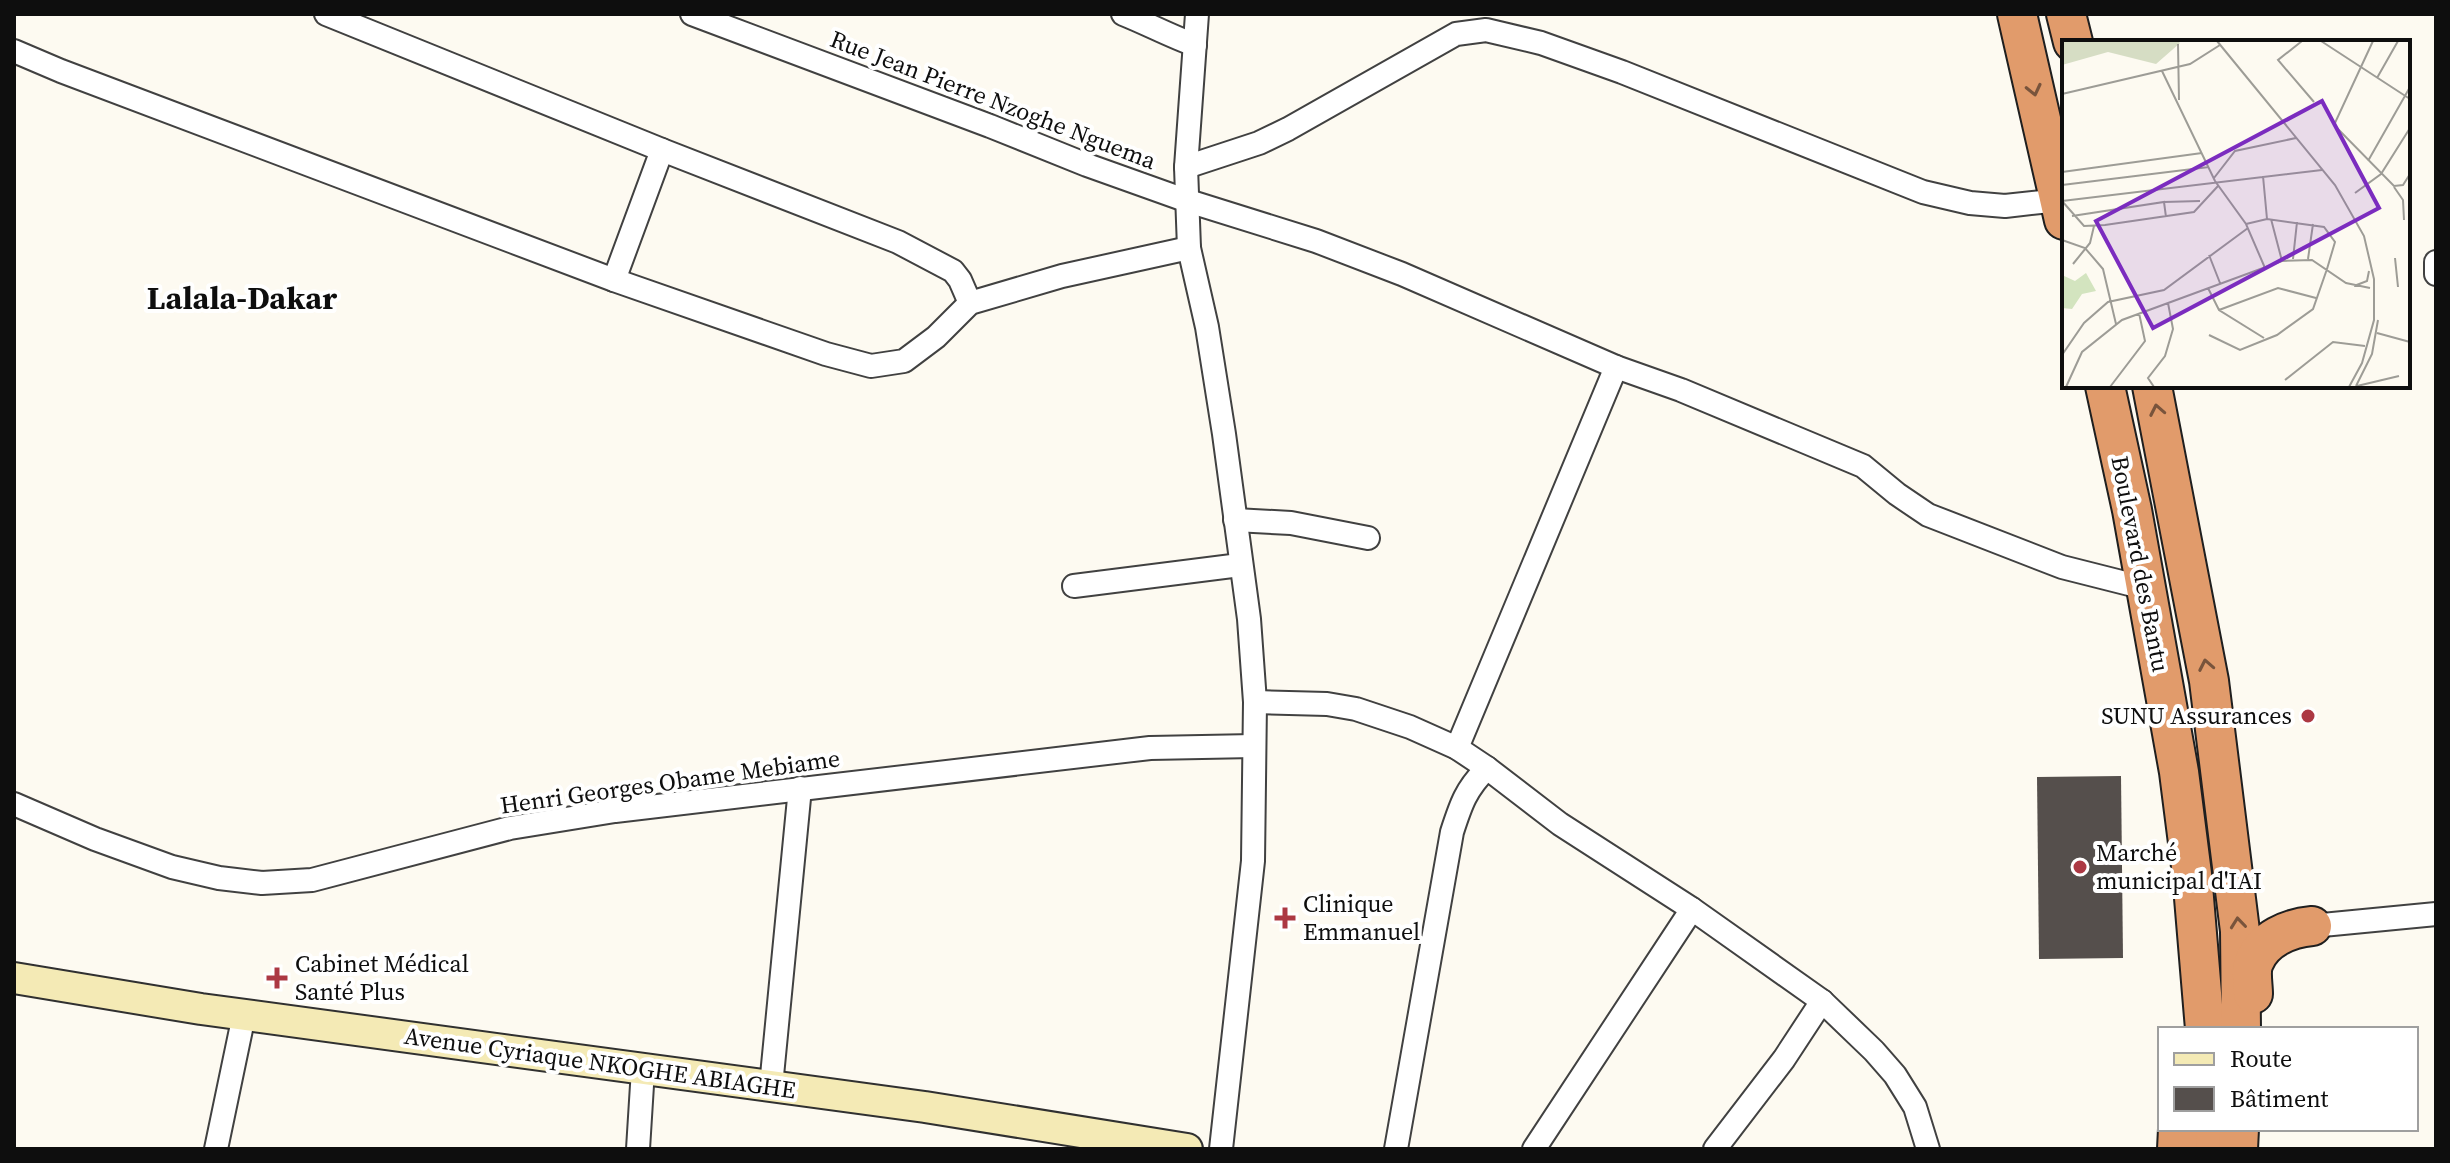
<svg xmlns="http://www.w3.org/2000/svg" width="2450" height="1163" viewBox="0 0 2450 1163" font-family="'Source Serif 4',serif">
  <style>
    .building { fill: #554f4c }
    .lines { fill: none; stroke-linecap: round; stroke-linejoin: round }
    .street-casing { stroke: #414141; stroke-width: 26 }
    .secondary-casing { stroke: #303030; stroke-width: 34 }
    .highway-casing { stroke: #1f1f1f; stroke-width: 42 }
    .street { stroke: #fff; stroke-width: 22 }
    .secondary { stroke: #f4eab5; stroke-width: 30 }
    .highway { stroke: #e19b6b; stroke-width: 38 }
    .oneway { stroke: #78543c }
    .poi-dot { fill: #ac3843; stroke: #fff; stroke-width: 3 }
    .labels { text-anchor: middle; stroke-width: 8; stroke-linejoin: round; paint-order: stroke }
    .street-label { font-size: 24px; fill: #0e0e0e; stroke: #fff }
    .poi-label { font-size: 24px; fill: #0e0e0e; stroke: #fff; text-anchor: start }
    .district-label { font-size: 32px; font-weight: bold; fill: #0e0e0e; stroke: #fff }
    .inset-road { fill: none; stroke: #9d9c96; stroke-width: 2 }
    .view { fill: #7b2cbf; fill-opacity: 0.15; stroke: #7b2cbf; stroke-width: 4 }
    .inset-edge { fill: none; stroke: #0e0e0e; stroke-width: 4 }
  </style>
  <rect width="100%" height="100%" fill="#fdfaf1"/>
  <path class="building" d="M 2121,776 L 2123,958 L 2039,959 L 2037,777 Z"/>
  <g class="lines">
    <g class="street-casing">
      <g id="street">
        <path d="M 326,14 L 662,150 L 614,280"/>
        <path d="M 692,14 L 990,126 L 1087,165 L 1185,200 L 1316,241 L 1402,274 L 1616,367 L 1681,390 L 1863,466 L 1897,494 L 1928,515 L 2062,567 L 2145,588"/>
        <path d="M 1123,14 C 1148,24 1170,36 1195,45"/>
        <path d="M 1197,14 L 1186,167 L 1189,248 L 1207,327 L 1224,434 L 1249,619 L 1255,702 L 1253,861 L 1221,1149"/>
        <path d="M 14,51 L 61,71 L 614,280 L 826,354 L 871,366 L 904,361 L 936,337 L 970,303 L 1062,276 L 1189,248"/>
        <path d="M 662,150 L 898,242 L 953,271 L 960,280 L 970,303"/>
        <path d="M 1186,167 L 1259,143 L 1288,129 L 1456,34 L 1486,30 L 1541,43 L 1622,72 L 1923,192 L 1970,203 L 2005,206 L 2059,200"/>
        <path d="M 2436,262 L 2436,274"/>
        <path d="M 1235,520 L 1291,523 L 1368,538"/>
        <path d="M 1074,586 L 1240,565"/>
        <path d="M 1255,702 L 1327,704 L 1356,709 L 1410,727 L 1457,748 L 1487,768 L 1560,824 L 1692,909 L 1822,1001 L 1874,1051 L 1895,1075 L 1915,1107 L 1928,1149"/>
        <path d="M 1457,748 L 1616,367"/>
        <path d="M 14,804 L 95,839 L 172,867 L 219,878 L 262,883 L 312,880 L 510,828 L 615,811 L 1150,748 L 1254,746"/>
        <path d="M 2312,926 L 2436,914"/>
        <path d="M 771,1086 L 800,788"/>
        <path d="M 216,1149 L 244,1015"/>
        <path d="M 638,1149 L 643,1069"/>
        <path d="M 1396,1149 L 1452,832 C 1461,804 1466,789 1487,768"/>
        <path d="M 1534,1149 L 1692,909"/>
        <path d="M 1715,1149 L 1784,1059 L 1822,1001"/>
      </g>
    </g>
    <g class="secondary-casing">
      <path id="secondary" d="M 14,978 L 201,1009 L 925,1107 L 1187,1149"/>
    </g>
    <g class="highway-casing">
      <g id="highway">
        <path d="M 2017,14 L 2064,220"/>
        <path d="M 2066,14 L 2073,42"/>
        <path d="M 2105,386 L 2132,510 L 2179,772 L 2192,874 L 2205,1029"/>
        <path d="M 2152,386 L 2209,681 L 2240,931 L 2241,1029"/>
        <path d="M 2253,994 C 2253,985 2250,971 2254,962 C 2263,939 2289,928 2312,926"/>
        <path d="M 2208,1129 L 2208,1149"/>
        <path d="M 2177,1149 L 2178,1129"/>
        <path d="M 2238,1149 L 2239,1129"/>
      </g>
    </g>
    <use href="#street" class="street"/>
    <use href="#secondary" class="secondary"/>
    <use href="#highway" class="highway"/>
  </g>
  <defs><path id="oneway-chevron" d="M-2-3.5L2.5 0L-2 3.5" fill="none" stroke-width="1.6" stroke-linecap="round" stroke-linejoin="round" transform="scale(2)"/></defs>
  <g class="oneway">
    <use href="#oneway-chevron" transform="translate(2034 90) rotate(77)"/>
    <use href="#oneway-chevron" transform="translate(2157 410) rotate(-101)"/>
    <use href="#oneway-chevron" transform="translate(2206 665) rotate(-101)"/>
    <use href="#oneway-chevron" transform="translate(2238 923) rotate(-96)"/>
  </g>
  <g class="poi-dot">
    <circle cx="2308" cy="716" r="8"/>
    <circle cx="2080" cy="867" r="8"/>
    <path d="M1281 906h8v8h8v8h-8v8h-8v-8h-8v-8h8z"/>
    <path d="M273 966h8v8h8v8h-8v8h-8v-8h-8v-8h8z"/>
  </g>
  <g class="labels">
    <g class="street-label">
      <text transform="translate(993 100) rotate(21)" y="8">Rue Jean Pierre Nzoghe Nguema</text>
      <text transform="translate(2140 564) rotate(79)" y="8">Boulevard des Bantu</text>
      <text transform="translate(670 782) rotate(-8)" y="8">Henri Georges Obame Mebiame</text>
      <text transform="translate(600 1063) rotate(8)" y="8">Avenue Cyriaque NKOGHE ABIAGHE</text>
    </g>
    <g class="poi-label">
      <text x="2292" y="724" text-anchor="end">SUNU Assurances</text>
      <text x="2096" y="861">Marché<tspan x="2096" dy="28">municipal d'IAI</tspan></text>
      <text x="1303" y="912">Clinique<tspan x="1303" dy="28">Emmanuel</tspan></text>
      <text x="295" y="972">Cabinet Médical<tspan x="295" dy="28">Santé Plus</tspan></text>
    </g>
    <g class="district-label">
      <text x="242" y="309">Lalala-Dakar</text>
    </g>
  </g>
  <g transform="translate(2062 40)">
    <rect width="348" height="348" fill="#fdfaf1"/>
    <path d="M 24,233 L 34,251 L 20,254 L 10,269 L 0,268 L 0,235 L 13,241 Z" fill="#d3e4bf"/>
    <path d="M 0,1 L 116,1 L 118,3 L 94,24 L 46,12 L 0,25 Z" fill="#d6ddc4"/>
    <path class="inset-road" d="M 155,1 L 273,145 L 302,196 L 312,239 L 312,280 L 300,323 L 287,347M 240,1 L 216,20 L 252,62M 259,1 L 348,59M 311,1 L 272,85 L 332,146 L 341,145 L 348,134M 116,4 L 117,60M 100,31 L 153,141 L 184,184 L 203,228M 315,38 L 336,1M 0,54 L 128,24 L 158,5M 306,121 L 348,47M 0,132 L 140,113M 201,136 L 205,179M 152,138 L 173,111 L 234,98M 0,145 L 147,127M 332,147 L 341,160 L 342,180M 293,153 L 319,134 L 348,88M 0,161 L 260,130M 0,161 L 22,186 L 43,185 L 132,172 L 156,146M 102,162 L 138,161M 10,176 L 102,162 L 104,177M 209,179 L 220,221M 0,200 L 23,208 L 41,229 L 54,284M 147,215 L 158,243M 333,218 L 336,247M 231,219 L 235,182M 246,219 L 251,184M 11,224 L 28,203 L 32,186M 292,246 L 305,241 L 307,231M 146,248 L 157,270 L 202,298M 157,270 L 216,248 L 254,258M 315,293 L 348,302M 147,295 L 178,310 L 215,295 L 251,269 L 265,229 L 273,202 L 262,187 L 205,179 L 184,184M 0,315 L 22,283 L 46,262 L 102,250 L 186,188M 223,340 L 271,302 L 303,306M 294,346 L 310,314 L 316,280M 295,346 L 337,336M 4,347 L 20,312 L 60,280 L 220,221 L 250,220 L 284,243 L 308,248M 48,347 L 83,301 L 77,273M 92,347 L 86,338 L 103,316 L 111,289 L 106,263"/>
    <path class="view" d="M 260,61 L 317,168 L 91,288 L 34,181 Z"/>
    <rect width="348" height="348" class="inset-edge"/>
  </g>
  <rect width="2450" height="1163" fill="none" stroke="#0e0e0e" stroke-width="32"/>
  <rect x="2158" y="1027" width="260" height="104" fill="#ffffff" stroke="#9f9f9f" stroke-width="2"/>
  <rect x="2174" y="1053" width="40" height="12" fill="#f4eab5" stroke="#9f9f9f" stroke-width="2"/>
  <text x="2230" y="1067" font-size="24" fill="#0e0e0e">Route</text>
  <rect x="2174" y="1087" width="40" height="24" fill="#554f4c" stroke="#9f9f9f" stroke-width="2"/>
  <text x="2230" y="1107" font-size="24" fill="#0e0e0e">Bâtiment</text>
</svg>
